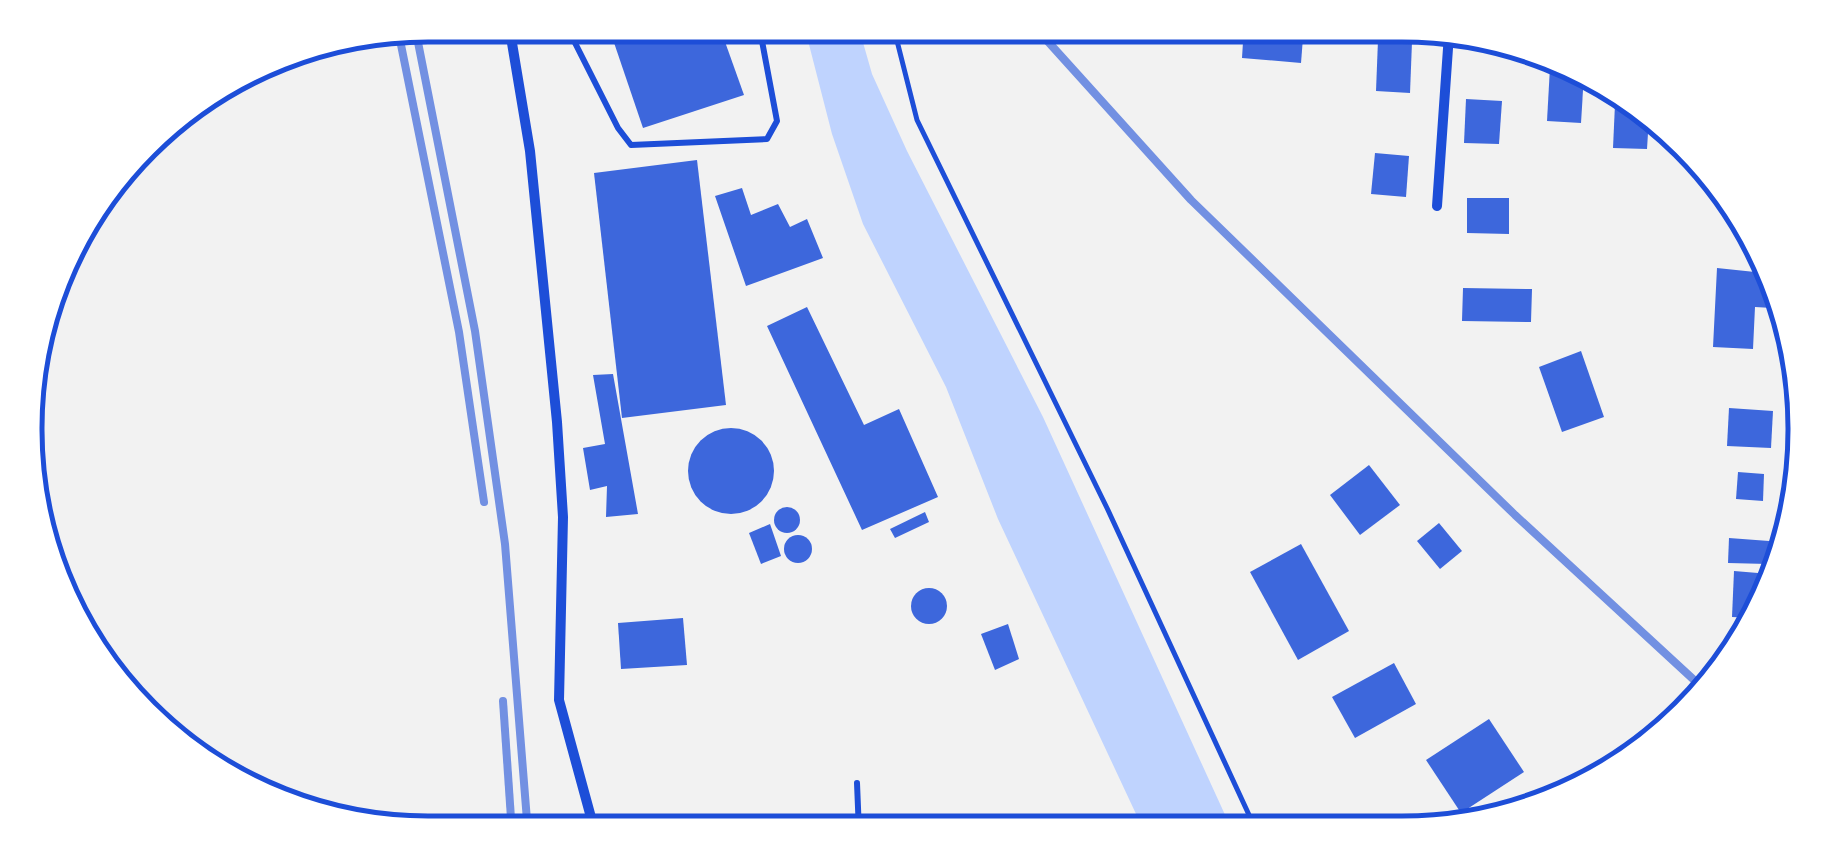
<svg xmlns="http://www.w3.org/2000/svg" width="1830" height="858" viewBox="0 0 1830 858" font-family="'PT Serif',serif">
  <style>
    .water { fill: #bfd3fe }
    .building { fill: #3d67dc }
    .lines { fill: none; stroke-linecap: round; stroke-linejoin: round }
    .path { stroke: #1d4ed8; stroke-width: 5 }
    .service { stroke: #1d4ed8; stroke-width: 6 }
    .minor { stroke: #1d4ed8; stroke-width: 10 }
    .rail { stroke: #7290e2; stroke-width: 8 }
    .rim { fill: none; stroke: #1d4ed8; stroke-width: 5 }
  </style>
  <rect width="100%" height="100%" fill="#f2f2f2"/>
  <path class="water" d="M 804,25 L 858,25 L 872,74 L 907,151 L 1043,417 L 1232,830 L 1144,831 L 998,519 L 946,387 L 863,224 L 832,134 Z"/>
  <g class="building">
    <path d="M 608,25 L 719,25 L 744,95 L 643,128 Z"/>
    <path d="M 1244,25 L 1304,25 L 1301,63 L 1242,58 Z"/>
    <path d="M 1378,40 L 1412,42 L 1410,93 L 1376,91 Z"/>
    <path d="M 1550,67 L 1575,69 L 1584,74 L 1581,123 L 1547,121 Z"/>
    <path d="M 1466,99 L 1502,101 L 1499,144 L 1464,143 Z"/>
    <path d="M 1615,104 L 1629,105 L 1649,118 L 1647,149 L 1613,148 Z"/>
    <path d="M 1375,153 L 1409,156 L 1406,197 L 1371,194 Z"/>
    <path d="M 697,160 L 726,405 L 622,418 L 594,173 Z"/>
    <path d="M 742,188 L 751,215 L 778,204 L 790,227 L 807,219 L 823,258 L 746,286 L 715,196 Z"/>
    <path d="M 1467,198 L 1509,198 L 1509,234 L 1467,233 Z"/>
    <path d="M 1717,268 L 1774,274 L 1772,308 L 1755,307 L 1753,349 L 1713,347 Z"/>
    <path d="M 1463,288 L 1532,289 L 1531,322 L 1462,321 Z"/>
    <path d="M 807,307 L 864,425 L 899,409 L 938,497 L 862,530 L 767,326 Z"/>
    <path d="M 1581,351 L 1604,417 L 1562,432 L 1539,367 Z"/>
    <path d="M 613,374 L 638,514 L 606,517 L 607,486 L 590,490 L 583,448 L 605,444 L 593,375 Z"/>
    <path d="M 1729,408 L 1773,411 L 1771,448 L 1727,446 Z"/>
    <circle cx="731" cy="471" r="43"/>
    <path d="M 1369,465 L 1400,505 L 1360,535 L 1330,495 Z"/>
    <path d="M 1738,472 L 1764,474 L 1763,501 L 1736,499 Z"/>
    <circle cx="787" cy="520" r="13"/>
    <path d="M 925,512 L 929,522 L 895,538 L 890,529 Z"/>
    <path d="M 1439,523 L 1462,551 L 1440,569 L 1417,541 Z"/>
    <path d="M 770,524 L 781,556 L 761,564 L 749,533 Z"/>
    <circle cx="798" cy="549" r="14"/>
    <path d="M 1729,538 L 1769,541 L 1768,564 L 1728,563 Z"/>
    <path d="M 1301,544 L 1349,631 L 1298,660 L 1250,572 Z"/>
    <path d="M 1734,571 L 1758,573 L 1754,618 L 1732,617 Z"/>
    <circle cx="929" cy="606" r="18"/>
    <path d="M 683,618 L 687,665 L 621,669 L 618,623 Z"/>
    <path d="M 1008,624 L 1019,659 L 995,670 L 981,634 Z"/>
    <path d="M 1394,663 L 1416,704 L 1355,738 L 1332,697 Z"/>
    <path d="M 1489,719 L 1524,772 L 1461,813 L 1426,760 Z"/>
  </g>
  <g class="lines">
    <path class="path" d="M 893,25 L 917,120 L 1107,508 L 1256,830"/>
    <g class="service">
      <path d="M 566,25 L 618,128 L 631,145 L 767,139 L 777,121 L 759,25"/>
      <path d="M 857,783 L 859,832"/>
    </g>
    <g class="minor">
      <path d="M 509,25 L 530,151 L 557,422 L 563,517 L 559,700 L 595,832"/>
      <path d="M 1437,206 L 1449,34"/>
    </g>
    <g class="rail">
      <path d="M 1033,25 L 1191,200 L 1515,515 L 1706,691"/>
      <path d="M 415,27 L 475,331 L 505,544 L 528,833"/>
      <path d="M 398,30 L 459,332 L 484,502"/>
      <path d="M 503,701 L 512,833"/>
    </g>
  </g>
  <path d="M0 0H1830V858H0ZM428 42H1402A386 386 0 0 1 1788 428V430A386 386 0 0 1 1402 816H428A386 386 0 0 1 42 430V428A386 386 0 0 1 428 42Z" fill="#fff" fill-rule="evenodd"/>
  <path class="rim" d="M428 42H1402A386 386 0 0 1 1788 428V430A386 386 0 0 1 1402 816H428A386 386 0 0 1 42 430V428A386 386 0 0 1 428 42Z"/>
</svg>
